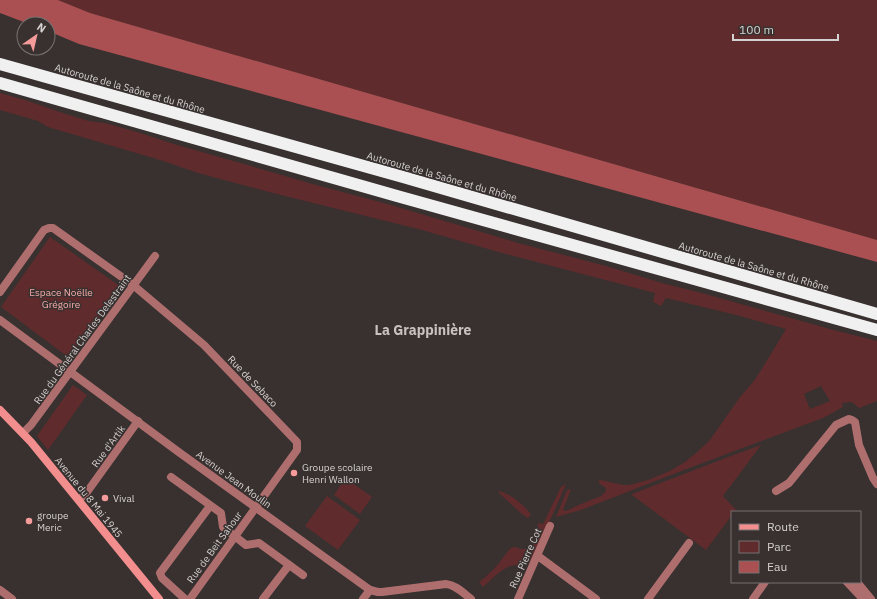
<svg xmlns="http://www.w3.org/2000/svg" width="877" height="599" viewBox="0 0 877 599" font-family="'IBM Plex Sans',sans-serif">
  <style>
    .green { fill: #602b2c; fill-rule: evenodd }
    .water { fill: #ab5052 }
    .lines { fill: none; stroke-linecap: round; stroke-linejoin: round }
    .street { stroke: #ad6e6d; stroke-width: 8 }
    .secondary { stroke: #f28e8d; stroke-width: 8 }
    .highway { stroke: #f0f0f0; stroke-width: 12 }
    .poi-dot { fill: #f59b9a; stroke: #383130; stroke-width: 1.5 }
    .labels { text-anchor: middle; stroke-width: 3; stroke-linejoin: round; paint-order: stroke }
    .street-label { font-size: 10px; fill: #d5d1d0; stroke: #383130 }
    .park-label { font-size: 10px; fill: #f5a9a7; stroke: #383130 }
    .poi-label { font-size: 10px; fill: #d5d1d0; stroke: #383130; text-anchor: start }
    .district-label { font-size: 14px; font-weight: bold; fill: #cac1c1; stroke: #383130 }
  </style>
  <rect width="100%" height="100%" fill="#383130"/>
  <g class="green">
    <path d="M 58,0 L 877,0 L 877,240 L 90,13 Z"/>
    <path d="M 0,93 L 25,100 L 66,114 L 89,121 L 105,123 L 137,132 L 177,145 L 251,166 L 309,183 L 391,205 L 518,243 L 606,266 L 662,283 L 698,292 L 830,329 L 877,341 L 877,401 L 859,408 L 852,402 L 842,403 L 843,407 L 823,418 L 676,473 L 581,510 L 556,517 L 567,490 L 571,489 L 563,510 L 566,511 L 581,504 L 601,496 L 606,491 L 606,488 L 600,484 L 598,481 L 601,480 L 623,485 L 629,485 L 648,480 L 670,471 L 685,462 L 696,453 L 710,440 L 740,397 L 754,381 L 766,362 L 786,329 L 736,315 L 666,298 L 661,306 L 653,302 L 655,293 L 502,253 L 422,230 L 273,193 L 198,173 L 160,160 L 48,127 L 38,121 L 0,110 ZM 821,386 L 830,401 L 810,409 L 804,394 Z"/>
    <path d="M 50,237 L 121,287 L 101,315 L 68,357 L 1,307 Z"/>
    <path d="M 73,385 L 87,395 L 48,450 L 37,436 Z"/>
    <path d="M 761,445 L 723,496 L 736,510 L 734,512 L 732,512 L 732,515 L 706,550 L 632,495 L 632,494 L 728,457 Z"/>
    <path d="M 345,478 L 372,497 L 360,514 L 334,495 Z"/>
    <path d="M 566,484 L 557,505 L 532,561 C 525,567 516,563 508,567 C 499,571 490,581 483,587 L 479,582 C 489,575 498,565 505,555 C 507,553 509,549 511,548 C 515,545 518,549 523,549 C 533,550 537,538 540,530 L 538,527 L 538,523 L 543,524 L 561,487 Z"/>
    <path d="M 499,491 C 513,495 521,503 531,514 L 528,518 L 523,515 L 499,493 Z"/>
    <path d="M 327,496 L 360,520 L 338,550 L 305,526 Z"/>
  </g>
  <path class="water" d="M 0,0 L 58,0 L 90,13 L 877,240 L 877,262 L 79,44 L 48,31 L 48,24 L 29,24 L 0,13 Z"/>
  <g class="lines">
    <g class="street">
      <path d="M 0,292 L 44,230 L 49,228 L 53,228 L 133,285 L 204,345 L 297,442 L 297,450 L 190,599"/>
      <path d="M 0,320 L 180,453 L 370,590 L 378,592 L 382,592 L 446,584 C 456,585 463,593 471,599"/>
      <path d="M 23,433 L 31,425 L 155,256"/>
      <path d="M 171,477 L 221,513 L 223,527 L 246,545 L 259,543 L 303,575"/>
      <path d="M 776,491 L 789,483 L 836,425 L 849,419 L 852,420 L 855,422 L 859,445 L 873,478 L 877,484"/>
      <path d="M 79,500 L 87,492 L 138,421"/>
      <path d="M 538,556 L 596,599"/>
      <path d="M 847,582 L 863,599"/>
      <path d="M 857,582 L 871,599"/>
      <path d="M 0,590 L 12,599"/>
      <path d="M 185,599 L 162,578 L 160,573 L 210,506"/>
      <path d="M 263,599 L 289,565"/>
      <path d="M 363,599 L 370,590"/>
      <path d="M 518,599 L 550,526"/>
      <path d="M 648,599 L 689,543"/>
      <path d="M 753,599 L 765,582"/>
    </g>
    <path class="secondary" d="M 0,410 L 31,442 L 159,599"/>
    <g class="highway">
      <path d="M 0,64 L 403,177 L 877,314"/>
      <path d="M 0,83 L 397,196 L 877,330"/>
    </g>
  </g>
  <g class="poi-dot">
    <circle cx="294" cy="473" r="4"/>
    <circle cx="105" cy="498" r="4"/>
    <circle cx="29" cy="521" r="4"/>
  </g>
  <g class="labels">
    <g class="street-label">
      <text transform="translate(130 88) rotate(16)" y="4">Autoroute de la Saône et du Rhône</text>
      <text transform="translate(442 176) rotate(16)" y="4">Autoroute de la Saône et du Rhône</text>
      <text transform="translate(754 266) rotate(16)" y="4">Autoroute de la Saône et du Rhône</text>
      <text transform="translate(82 339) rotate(-54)" y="4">Rue du Général Charles Delestraint</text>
      <text transform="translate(253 381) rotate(46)" y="4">Rue de Sebaco</text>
      <text transform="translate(108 446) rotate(-54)" y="4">Rue d'Artik</text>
      <text transform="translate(234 479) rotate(36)" y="4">Avenue Jean Moulin</text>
      <text transform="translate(89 497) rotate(51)" y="4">Avenue du 8 Mai 1945</text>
      <text transform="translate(214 547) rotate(-54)" y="4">Rue de Beit Sahour</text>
      <text transform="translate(525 558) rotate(-66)" y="4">Rue Pierre Cot</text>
    </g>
    <g class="park-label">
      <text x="61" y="296">Espace Noëlle<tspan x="61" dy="12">Grégoire</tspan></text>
    </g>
    <g class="poi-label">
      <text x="302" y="471">Groupe scolaire<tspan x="302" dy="12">Henri Wallon</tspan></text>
      <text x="113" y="502">Vival</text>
      <text x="37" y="519">groupe<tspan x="37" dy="12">Meric</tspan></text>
    </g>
    <g class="district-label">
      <text x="423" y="335">La Grappinière</text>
    </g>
  </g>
  <rect x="731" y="511" width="130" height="72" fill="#383130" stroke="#777170"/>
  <rect x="739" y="524" width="20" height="6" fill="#f28e8d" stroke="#777170"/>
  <text x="767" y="531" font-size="12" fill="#d5d1d0">Route</text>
  <rect x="739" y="541" width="20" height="12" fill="#602b2c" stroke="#777170"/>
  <text x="767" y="551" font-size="12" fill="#d5d1d0">Parc</text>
  <rect x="739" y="561" width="20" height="12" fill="#ab5052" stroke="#777170"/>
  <text x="767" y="571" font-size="12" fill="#d5d1d0">Eau</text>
  <g transform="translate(36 36) rotate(34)"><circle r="19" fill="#383130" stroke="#777170"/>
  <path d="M0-3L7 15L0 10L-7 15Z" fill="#f59b9a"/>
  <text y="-6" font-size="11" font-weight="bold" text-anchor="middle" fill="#d5d1d0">N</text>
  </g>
  <path d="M733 34v6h105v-6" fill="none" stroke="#d5d1d0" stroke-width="2"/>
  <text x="739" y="34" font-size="12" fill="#d5d1d0" stroke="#383130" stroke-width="3" paint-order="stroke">100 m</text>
</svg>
